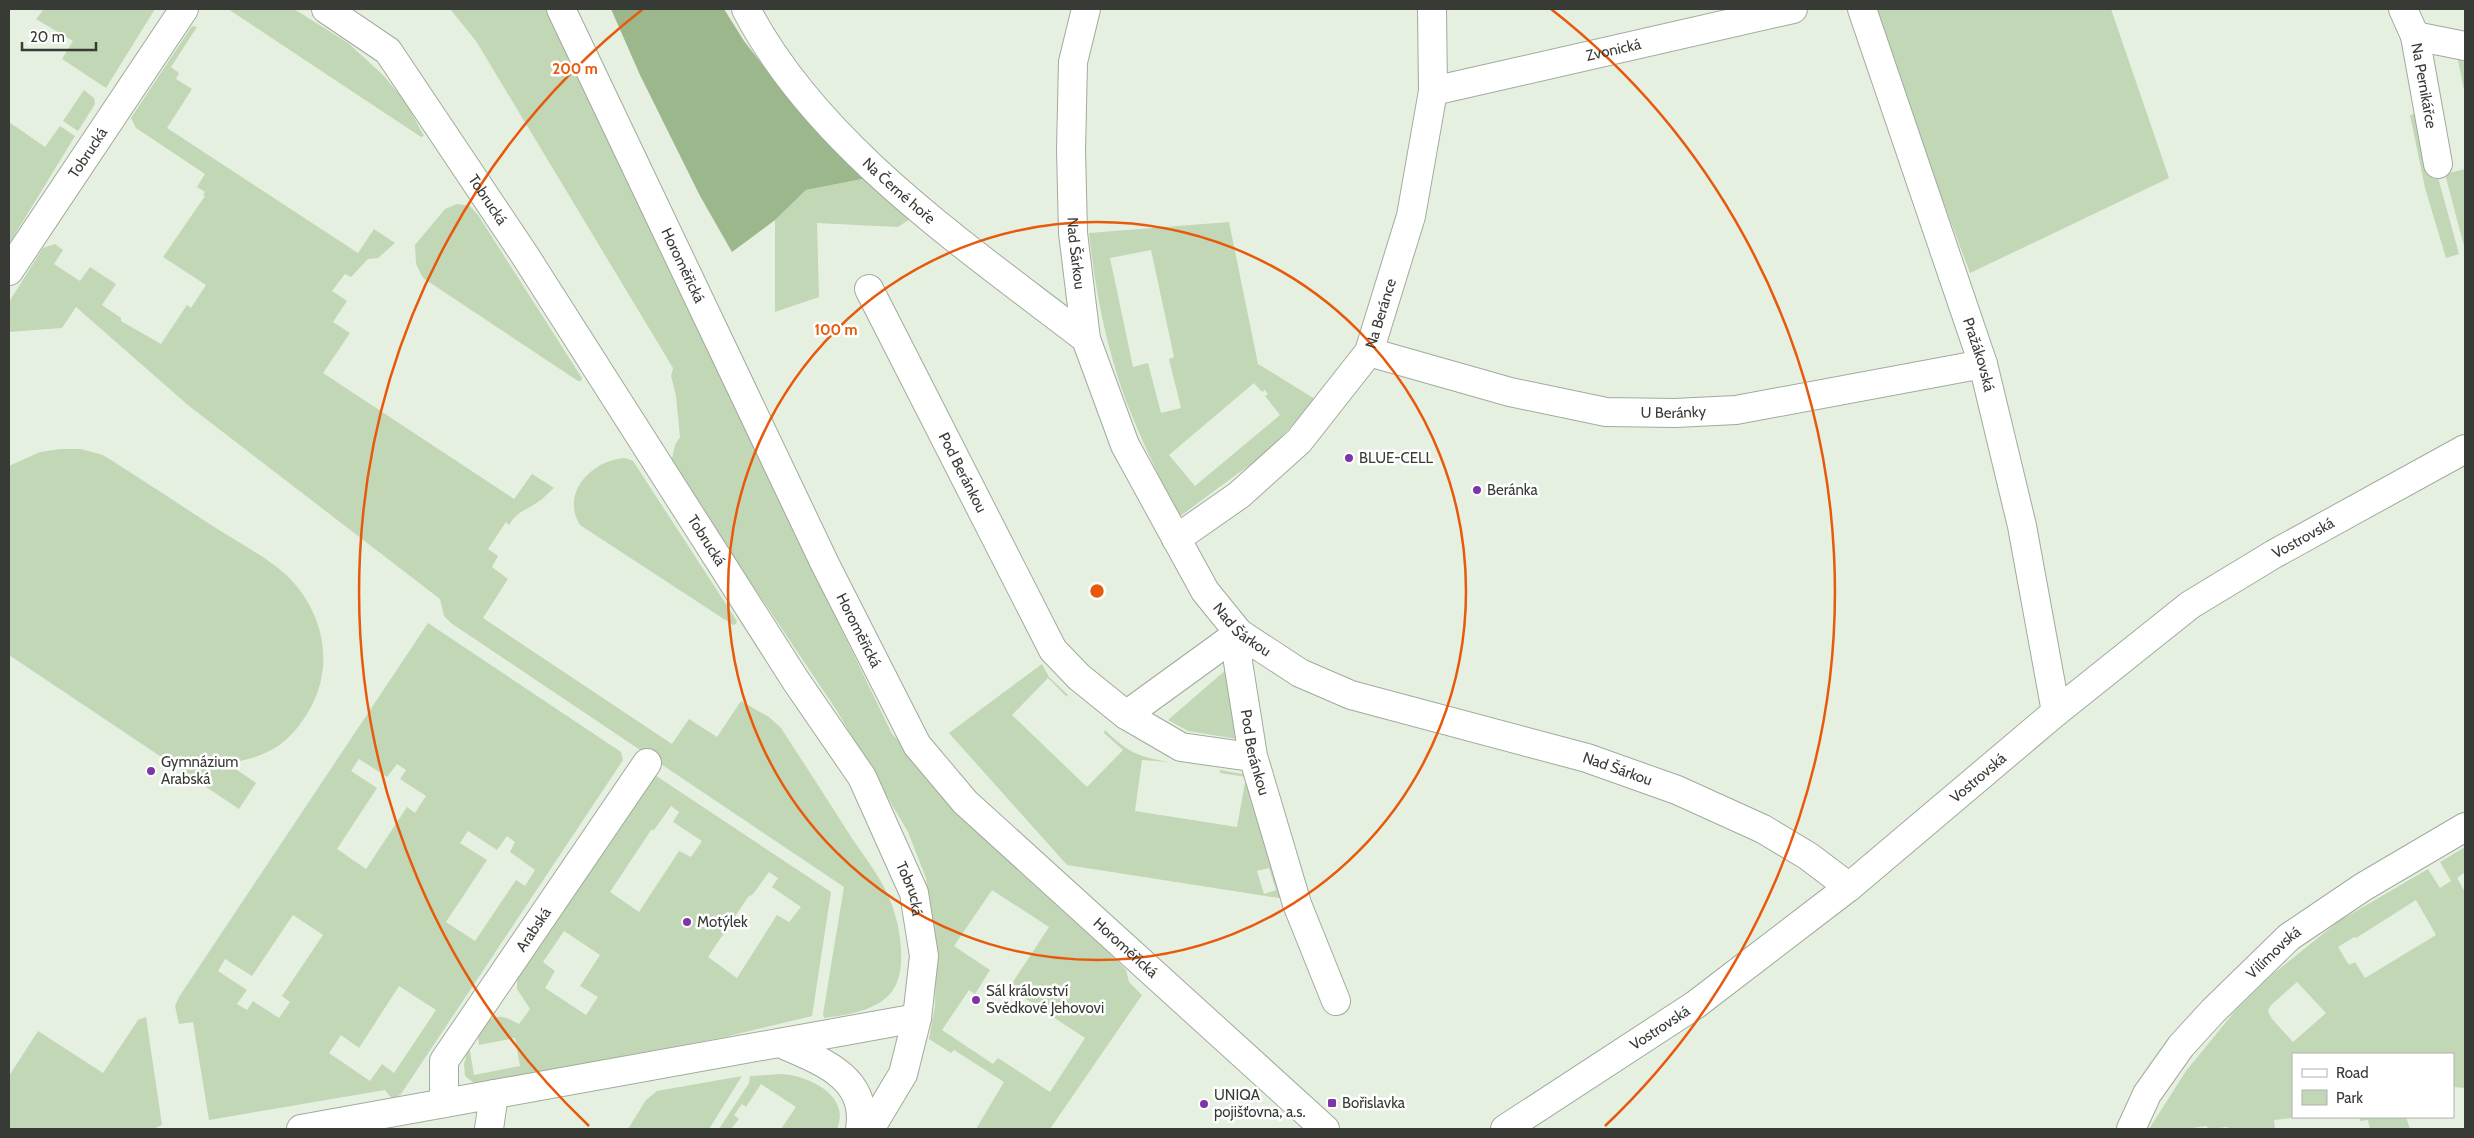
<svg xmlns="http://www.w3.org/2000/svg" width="2474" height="1138" viewBox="0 0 2474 1138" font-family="Cabin,sans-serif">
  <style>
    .green { fill: #c2d7b5; fill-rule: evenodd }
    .forest { fill: #9db78c }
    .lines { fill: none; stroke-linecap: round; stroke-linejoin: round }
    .minor-casing { stroke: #a1aa9c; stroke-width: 30 }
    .major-casing { stroke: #a1aa9c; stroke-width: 30 }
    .minor { stroke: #fff; stroke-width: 28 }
    .major { stroke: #fff; stroke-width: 28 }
    .ring { fill: none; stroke: #e8590c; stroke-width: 2.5 }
    .poi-dot { fill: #7e35a7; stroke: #fff; stroke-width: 2 }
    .labels { text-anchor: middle; stroke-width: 5; stroke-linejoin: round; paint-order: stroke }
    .street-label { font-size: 15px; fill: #383b35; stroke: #fff }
    .poi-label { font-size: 15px; fill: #383b35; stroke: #fff; text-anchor: start }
    .centre { fill: #e8590c; stroke: #fff; stroke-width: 2.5 }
    .ring-label { font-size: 15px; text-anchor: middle; font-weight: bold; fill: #e8590c; stroke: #fff; stroke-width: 5; stroke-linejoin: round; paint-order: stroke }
  </style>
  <rect width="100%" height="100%" fill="#e6f0e0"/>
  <g class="green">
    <path d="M 44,9 L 155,9 L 106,88 L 62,59 L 73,41 L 36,19 Z"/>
    <path d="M 228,9 L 294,9 L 348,43 L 383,75 L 405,101 L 424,136 L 421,137 Z"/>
    <path d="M 450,9 L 546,9 L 562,35 L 791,525 L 892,734 L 1126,970 L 1129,982 L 1142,995 L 1050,1129 L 976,1129 L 1004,1082 L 954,1050 L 951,1053 L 929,1039 L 935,1006 L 936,950 L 926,878 L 908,832 L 837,711 L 671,463 L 675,445 L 680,437 L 676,396 L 671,376 L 673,368 L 476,41 ZM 992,890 L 1049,927 L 1009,988 L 1085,1038 L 1050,1092 L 998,1058 L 993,1064 L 942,1030 L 969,990 L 975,994 L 990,970 L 954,946 Z"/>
    <path d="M 1876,9 L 2111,9 L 2169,178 L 1970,273 L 1921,143 Z"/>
    <path d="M 192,26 L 197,27 L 171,67 L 179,73 L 176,79 L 192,89 L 167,128 L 358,253 L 374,229 L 395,243 L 378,258 L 368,259 L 351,277 L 345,274 L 332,291 L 347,301 L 333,322 L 350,333 L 323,373 L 514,499 L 532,474 L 554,488 C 549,492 544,498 538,502 C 527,510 517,511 509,525 L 506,522 L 488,549 L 498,556 L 492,567 L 508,579 L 483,618 L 672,744 L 689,719 L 717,737 L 741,701 L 769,717 L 781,728 C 805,765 829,802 853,840 C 867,860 884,882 892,905 C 901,930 909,976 888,996 C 871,1012 846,1015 824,1018 L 823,1014 L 844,887 L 451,623 L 444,616 L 440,599 L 189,406 L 76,307 L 62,328 L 9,332 L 9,302 L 43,248 L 55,244 L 63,250 L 54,264 L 80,281 L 90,267 L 116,284 L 102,305 L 121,318 L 121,321 L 161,344 L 187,305 L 191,308 L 206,285 L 163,257 L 205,196 L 203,195 L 205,192 L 197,187 L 205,174 L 136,128 L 131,118 Z"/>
    <path d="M 2458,60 L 2465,61 L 2465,95 Z"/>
    <path d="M 84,90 L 94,98 L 95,104 L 78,131 L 63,121 Z"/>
    <path d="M 2423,112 L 2436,170 L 2459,254 L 2446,258 L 2425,188 L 2410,115 Z"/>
    <path d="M 9,122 L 45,147 L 60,126 L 75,136 L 9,244 Z"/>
    <path d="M 2465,169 L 2465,250 L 2445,174 Z"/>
    <path d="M 867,178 L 913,217 L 898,227 L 817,223 L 819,297 L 775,312 L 775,220 L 806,190 Z"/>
    <path d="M 457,204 L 470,206 L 478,215 L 582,378 L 581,381 L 578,381 L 423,278 L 416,264 L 415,245 L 445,209 Z"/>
    <path d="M 1229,222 L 1258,364 L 1315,399 L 1287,431 L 1263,455 L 1179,517 C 1164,486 1148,455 1135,423 C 1109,363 1096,298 1089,233 ZM 1151,250 L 1174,357 L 1169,359 L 1181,408 L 1161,413 L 1148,363 L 1133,367 L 1110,258 ZM 1254,383 L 1262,392 L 1265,390 L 1268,394 L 1265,396 L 1280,415 L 1195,486 L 1169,455 Z"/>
    <path d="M 61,449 L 81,449 L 103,455 C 138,477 173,500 208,523 C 231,538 256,551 278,568 C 320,601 337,659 311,707 C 291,743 268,758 227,763 L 256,783 L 239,809 L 9,655 L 9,466 L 40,452 Z"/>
    <path d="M 625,458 L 633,461 L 737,621 L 736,624 L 733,625 L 580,525 C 560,493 592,460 625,458 Z"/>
    <path d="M 428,623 L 621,752 L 623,760 L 401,1094 L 393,1100 L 385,1090 L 209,1120 L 193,1022 L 179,1024 L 175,1006 L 179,997 ZM 359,759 L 387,777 L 397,764 L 406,770 L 400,779 L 426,796 L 415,813 L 407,807 L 366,869 L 337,849 L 377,788 L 351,771 ZM 468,831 L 497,850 L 507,836 L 515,842 L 510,852 L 535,870 L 525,886 L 516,880 L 475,941 L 446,922 L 487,860 L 460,843 ZM 293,915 L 323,935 L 282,996 L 290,1002 L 279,1018 L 253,1001 L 247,1010 L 237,1004 L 247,990 L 218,971 L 225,959 L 252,976 ZM 399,986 L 436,1010 L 394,1073 L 382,1064 L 370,1081 L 329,1053 L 341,1035 L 359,1048 Z"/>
    <path d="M 1235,662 L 1237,739 L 1188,731 L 1168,720 Z"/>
    <path d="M 1042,664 L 1049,677 L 1068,695 L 1067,697 L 1048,678 L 1012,715 L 1087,787 L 1123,750 L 1104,733 L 1105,730 C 1127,752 1139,757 1169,762 L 1142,760 L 1135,811 L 1237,827 L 1246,777 L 1220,773 L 1220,770 L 1248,775 L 1285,899 L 1067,865 L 949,733 ZM 1269,868 L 1276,890 L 1264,894 L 1257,871 Z"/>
    <path d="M 652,773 L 831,892 L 812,1016 L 725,1037 L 475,1084 L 465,1076 L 464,1064 L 469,1046 L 474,1075 L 520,1066 L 515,1038 L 479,1045 L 477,1028 C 496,1015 499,1013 519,1024 L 530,1009 L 517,989 L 517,977 ZM 671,806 L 679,812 L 673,822 L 702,841 L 691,857 L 679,851 L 639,912 L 610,892 L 651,830 L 654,830 ZM 769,872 L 778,878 L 772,887 L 801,907 L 789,922 L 777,915 L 737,978 L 708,957 L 748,897 L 753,894 ZM 564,931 L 600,955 L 580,986 L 598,997 L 586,1015 L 545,988 L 555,971 L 543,962 Z"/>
    <path d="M 2465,847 L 2465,872 L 2457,878 L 2465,892 L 2465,1088 L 2453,1087 L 2453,1054 L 2293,1054 L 2293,1117 L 2300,1117 L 2274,1120 L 2275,1129 L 2228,1129 L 2227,1127 L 2208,1129 L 2207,1126 L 2184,1129 L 2149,1129 L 2186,1071 L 2235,1011 L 2273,974 L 2339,921 L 2428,869 L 2440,888 L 2451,881 L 2440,862 ZM 2416,900 L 2436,935 L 2365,978 L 2355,962 L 2349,965 L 2338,947 L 2354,937 L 2356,938 ZM 2297,982 L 2326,1013 L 2293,1042 L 2272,1019 L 2268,1011 L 2270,1006 Z"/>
    <path d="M 146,1017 L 162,1125 L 153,1129 L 9,1129 L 9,1076 L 38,1031 L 103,1073 L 138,1020 Z"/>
    <path d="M 782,1074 C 810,1076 851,1096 837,1129 L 781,1129 L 796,1107 L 761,1084 L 746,1107 L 742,1104 L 734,1115 L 739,1119 L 731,1129 L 719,1129 L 749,1083 L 750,1076 Z"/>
    <path d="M 742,1076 L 709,1129 L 628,1129 L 646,1100 L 657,1091 Z"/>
    <path d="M 2360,1117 L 2406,1117 L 2410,1129 L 2370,1129 L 2368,1120 L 2360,1121 Z"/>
  </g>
  <path class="forest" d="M 611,9 L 724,9 L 744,41 L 797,109 L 867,178 L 806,190 L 775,220 L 732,252 L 700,196 L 640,75 Z"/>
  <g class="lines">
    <g class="minor-casing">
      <g id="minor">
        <path id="s1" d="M 326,9 L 388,51 L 524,254 L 796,681 L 862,777 L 914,893 L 924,956 L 917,1018 L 903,1074 L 870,1129"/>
        <path id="s2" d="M 746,9 C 816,145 967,247 1086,339"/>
        <path id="s3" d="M 1086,9 L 1073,62 L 1071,150 L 1073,233 L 1086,339 L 1125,445 L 1205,591 L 1239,633 L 1300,673 L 1351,695 L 1587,758 L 1677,790 L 1763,829 L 1808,856 L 1849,887"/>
        <path id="s4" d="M 1862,9 L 1983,364 L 2022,526 L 2056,712"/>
        <path id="s5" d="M 2403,9 L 2415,36 L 2438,164"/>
        <path d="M 2415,36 L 2465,46"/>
        <path id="s6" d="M 1433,91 L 1793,9"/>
        <path id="s7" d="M 9,271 L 184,9"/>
        <path id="s8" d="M 869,289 L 1053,650 L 1079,677 L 1126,715 L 1181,747 L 1244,756"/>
        <path id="s9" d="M 1369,352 L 1510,392 L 1606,412 L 1675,413 L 1736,410 L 1983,364"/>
        <path id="s10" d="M 1176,539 L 1239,495 L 1299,441 L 1369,352 L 1411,216 L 1433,91 L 1432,9"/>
        <path id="s11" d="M 1239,633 L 1238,662 L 1253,756 L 1297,904 L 1336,1001"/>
        <path d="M 1126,715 L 1239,633"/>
        <path d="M 780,1043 C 818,1060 869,1076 860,1129"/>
        <path id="s12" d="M 444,1103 L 444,1061 L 647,763"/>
        <path d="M 301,1129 L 917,1018"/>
        <path d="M 489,1129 L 494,1094"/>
        <path id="s13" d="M 1505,1129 L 1695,1005 L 1849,887 L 2056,712 L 2190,605 L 2274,554 L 2465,449"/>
        <path id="s14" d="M 2131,1129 L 2147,1094 L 2181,1046 L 2213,1011 L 2289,937 L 2363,887 L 2465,827"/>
      </g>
    </g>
    <g class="major-casing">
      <g id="major">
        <path id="s15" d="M 561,9 L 825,564 L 917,745 L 965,802 L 1325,1129"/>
      </g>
    </g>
    <use href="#minor" class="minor"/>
    <use href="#major" class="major"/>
  </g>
  <g class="ring">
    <circle cx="1097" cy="591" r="369"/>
    <path d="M589 1126A738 738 0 0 1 643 9M1551 9A738 738 0 0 1 1605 1126"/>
  </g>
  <g class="poi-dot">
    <circle cx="1349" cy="458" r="5"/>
    <circle cx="1477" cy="490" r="5"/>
    <circle cx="151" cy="771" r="5"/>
    <circle cx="687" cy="922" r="5"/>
    <circle cx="976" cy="1000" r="5"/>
    <rect x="1327" y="1098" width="10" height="10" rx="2.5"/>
    <circle cx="1204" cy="1104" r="5"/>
  </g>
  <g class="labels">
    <g class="street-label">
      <text dy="5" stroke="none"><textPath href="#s6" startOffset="185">Zvonická</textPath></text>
      <text dy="5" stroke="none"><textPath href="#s5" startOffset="80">Na Pernikářce</textPath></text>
      <text dy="5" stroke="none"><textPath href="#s7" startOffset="142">Tobrucká</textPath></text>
      <text dy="5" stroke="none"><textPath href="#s2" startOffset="239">Na Černé hoře</textPath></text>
      <text dy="5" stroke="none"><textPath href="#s1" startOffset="254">Tobrucká</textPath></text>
      <text dy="5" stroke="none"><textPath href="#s3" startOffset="246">Nad Šárkou</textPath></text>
      <text dy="5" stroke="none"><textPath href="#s15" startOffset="284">Horoměřická</textPath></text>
      <text dy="5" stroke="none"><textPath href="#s10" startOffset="311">Na Beránce</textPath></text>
      <text dy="5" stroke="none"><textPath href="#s4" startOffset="365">Pražákovská</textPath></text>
      <text dy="5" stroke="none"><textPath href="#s9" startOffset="312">U Beránky</textPath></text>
      <text dy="5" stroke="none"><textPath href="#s8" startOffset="206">Pod Beránkou</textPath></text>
      <text dy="5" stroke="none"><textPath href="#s13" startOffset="995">Vostrovská</textPath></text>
      <text dy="5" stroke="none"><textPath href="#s1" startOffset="659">Tobrucká</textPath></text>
      <text dy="5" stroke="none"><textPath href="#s3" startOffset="666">Nad Šárkou</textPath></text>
      <text dy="5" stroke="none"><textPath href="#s15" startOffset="689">Horoměřická</textPath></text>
      <text dy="5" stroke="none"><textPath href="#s11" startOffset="121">Pod Beránkou</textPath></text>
      <text dy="5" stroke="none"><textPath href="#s3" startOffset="1071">Nad Šárkou</textPath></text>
      <text dy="5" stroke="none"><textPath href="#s13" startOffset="590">Vostrovská</textPath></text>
      <text dy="5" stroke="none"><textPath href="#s1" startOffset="1064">Tobrucká</textPath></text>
      <text dy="5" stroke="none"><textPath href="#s12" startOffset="201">Arabská</textPath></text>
      <text dy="5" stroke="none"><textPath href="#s15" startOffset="1109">Horoměřická</textPath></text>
      <text dy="5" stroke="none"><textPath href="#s14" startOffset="229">Vilímovská</textPath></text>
      <text dy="5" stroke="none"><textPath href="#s13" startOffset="185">Vostrovská</textPath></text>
    </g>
    <g class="poi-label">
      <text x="1359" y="463">BLUE-CELL</text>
      <text x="1487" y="495">Beránka</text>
      <text x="161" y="767">Gymnázium<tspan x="161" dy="17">Arabská</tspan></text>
      <text x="697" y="927">Motýlek</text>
      <text x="986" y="996">Sál království<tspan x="986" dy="17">Svědkové Jehovovi</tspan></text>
      <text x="1214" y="1100">UNIQA<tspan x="1214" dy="17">pojišťovna, a.s.</tspan></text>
      <text x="1342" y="1108">Bořislavka</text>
    </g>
  </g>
  <circle cx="1097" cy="591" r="8" class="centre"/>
  <g class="ring-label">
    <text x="575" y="74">200 m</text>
    <text x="836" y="335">100 m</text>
  </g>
  <rect width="2474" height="1138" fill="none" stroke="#383b35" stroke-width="20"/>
  <rect x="2292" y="1053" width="162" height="65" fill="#ffffff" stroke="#afb1ae"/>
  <rect x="2302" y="1069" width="25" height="8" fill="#ffffff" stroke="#afb1ae"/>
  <text x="2336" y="1078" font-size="15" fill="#383b35">Road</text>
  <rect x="2302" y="1090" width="25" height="15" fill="#c2d7b5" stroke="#afb1ae"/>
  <text x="2336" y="1103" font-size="15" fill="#383b35">Park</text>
  <path d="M22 42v8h74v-8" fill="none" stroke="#383b35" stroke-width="2.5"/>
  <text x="30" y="42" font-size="15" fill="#383b35" stroke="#ffffff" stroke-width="4" paint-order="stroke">20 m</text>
</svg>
